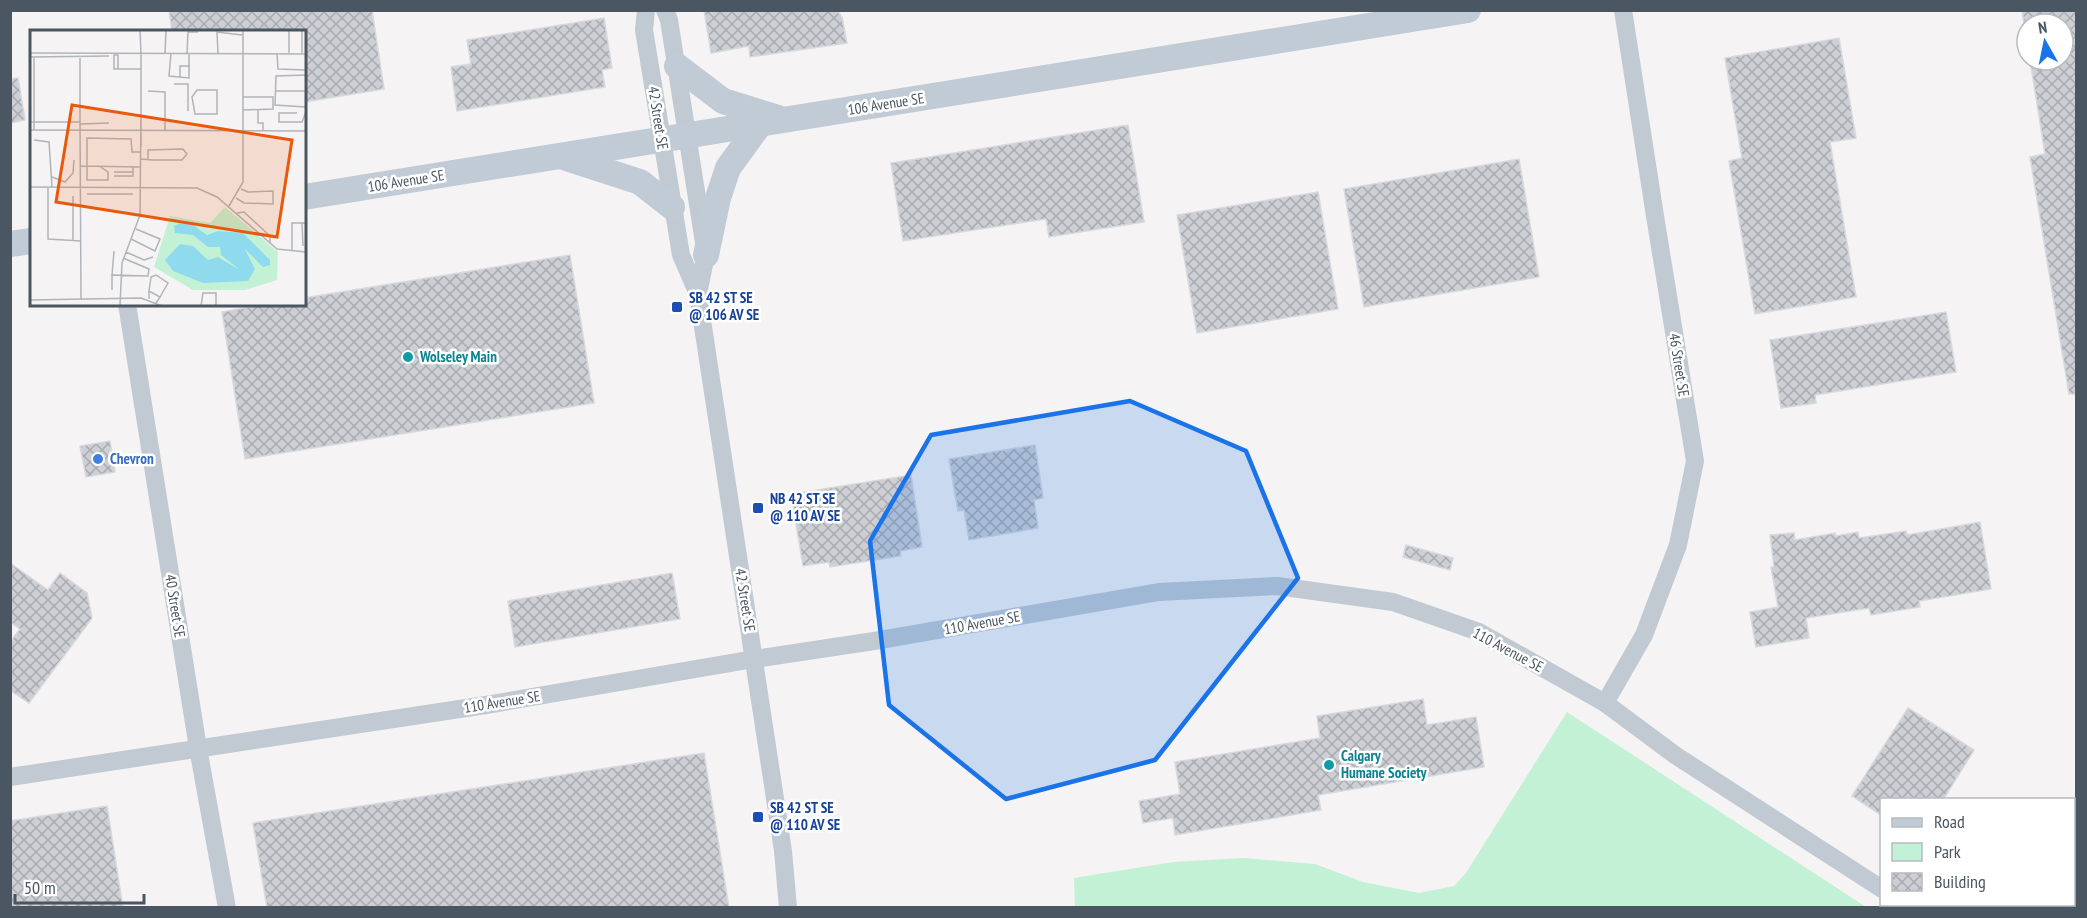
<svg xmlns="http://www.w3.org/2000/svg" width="2087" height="918" viewBox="0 0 2087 918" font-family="'PT Sans Narrow',sans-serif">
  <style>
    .green { fill: #c3f1d5 }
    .building { fill: url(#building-cross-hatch); stroke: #d7d9de; stroke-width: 1.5 }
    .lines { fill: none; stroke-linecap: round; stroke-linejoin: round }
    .street { stroke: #c1cad2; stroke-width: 18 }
    .secondary { stroke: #c1cbd6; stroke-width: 26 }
    .marked { fill: #1a73e8; fill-opacity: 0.2; stroke: #1a73e8; stroke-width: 4.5; stroke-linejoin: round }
    .transit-dot { fill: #1a4fb4; stroke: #fff; stroke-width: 2 }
    .culture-dot { fill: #0f9aa8; stroke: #fff; stroke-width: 2 }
    .shop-dot { fill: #3f7fe0; stroke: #fff; stroke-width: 2 }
    .labels { text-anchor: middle; stroke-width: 5; stroke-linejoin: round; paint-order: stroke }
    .street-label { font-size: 15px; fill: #4a5661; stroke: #fff }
    .transit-label { font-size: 15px; font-weight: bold; fill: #164399; stroke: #fff; text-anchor: start }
    .culture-label { font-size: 15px; font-weight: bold; fill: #0d838f; stroke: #fff; text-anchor: start }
    .shop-label { font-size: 15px; font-weight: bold; fill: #366cbe; stroke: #fff; text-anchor: start }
    .inset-road { fill: none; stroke: #b1b4b9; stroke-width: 1.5 }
    .view { fill: #e8590c; fill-opacity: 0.15; stroke: #e8590c; stroke-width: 3 }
    .inset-edge { fill: none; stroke: #4a5661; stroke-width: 3 }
  </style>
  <defs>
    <pattern id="building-cross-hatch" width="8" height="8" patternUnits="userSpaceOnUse" patternTransform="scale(1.5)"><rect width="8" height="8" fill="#cdcfd5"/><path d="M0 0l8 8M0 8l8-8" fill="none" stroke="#a8abb0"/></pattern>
  </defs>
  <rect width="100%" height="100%" fill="#f5f3f3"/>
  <path class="green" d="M 1567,712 L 1866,907 L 1075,907 L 1074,878 L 1173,862 L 1243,858 L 1315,864 L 1363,882 L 1419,893 L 1454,886 L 1466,873 Z"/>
  <g class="building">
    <path d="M 169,10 L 372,10 L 384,89 L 304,102 L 304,32 L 172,32 Z"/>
    <path d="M 704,10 L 837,10 L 842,17 L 847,43 L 750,57 L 749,46 L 711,53 Z"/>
    <path d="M 2022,10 L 2076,10 L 2076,394 L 2069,394 L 2030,157 L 2045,154 L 2030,60 L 2063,60 L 2063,24 L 2024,24 Z"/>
    <path d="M 604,18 L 612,68 L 602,70 L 605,87 L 457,111 L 451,67 L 471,64 L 467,40 Z"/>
    <path d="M 1839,38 L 1856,138 L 1830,142 L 1856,297 L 1755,314 L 1729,161 L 1742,158 L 1725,58 Z"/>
    <path d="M 18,78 L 25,120 L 10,123 L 10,79 Z"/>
    <path d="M 1128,125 L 1144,222 L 1049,237 L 1046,219 L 903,241 L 891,163 Z"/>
    <path d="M 1519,159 L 1539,277 L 1364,307 L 1344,189 Z"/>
    <path d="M 1318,192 L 1338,309 L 1197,333 L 1177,215 Z"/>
    <path d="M 570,255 L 594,403 L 245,459 L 222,312 L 266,304 L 304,304 L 304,298 Z"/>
    <path d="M 1946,312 L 1956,372 L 1815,395 L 1816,403 L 1781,408 L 1770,340 Z"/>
    <path d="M 110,441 L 115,472 L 86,477 L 80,446 Z"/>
    <path d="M 1035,445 L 1043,498 L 1034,500 L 1038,528 L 969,540 L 964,510 L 958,511 L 949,459 Z"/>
    <path d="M 911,475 L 922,547 L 900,551 L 901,556 L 830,567 L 829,562 L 803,566 L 791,494 Z"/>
    <path d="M 1980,522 L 1991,589 L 1919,601 L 1920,607 L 1871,615 L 1869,608 L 1806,618 L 1809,638 L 1756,647 L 1750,612 L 1778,607 L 1771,567 L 1774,567 L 1770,535 L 1794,533 L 1795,540 L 1835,533 L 1836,536 L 1858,532 L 1859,538 L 1906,531 L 1907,535 Z"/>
    <path d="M 1406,545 L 1453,558 L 1450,570 L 1403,557 Z"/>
    <path d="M 10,563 L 48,590 L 60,573 L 87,593 L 92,618 L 29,703 L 10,690 L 10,642 L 20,629 L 10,622 Z"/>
    <path d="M 672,573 L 680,619 L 515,647 L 508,601 Z"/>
    <path d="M 1423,699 L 1427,725 L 1476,717 L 1484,767 L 1318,795 L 1321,810 L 1175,835 L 1173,818 L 1143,823 L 1139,801 L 1180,794 L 1175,762 L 1320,738 L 1317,716 Z"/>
    <path d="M 1908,708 L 1974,750 L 1943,800 L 1881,800 L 1881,815 L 1852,796 Z"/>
    <path d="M 704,753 L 729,908 L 267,908 L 253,823 Z"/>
    <path d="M 107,806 L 123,908 L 10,908 L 10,821 Z"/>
  </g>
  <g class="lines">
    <g class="street">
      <path d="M 646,10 L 644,30 L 681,255 L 698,294 L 783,851 L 788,908"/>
      <path d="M 665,10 L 669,20 L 706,255 L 698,294"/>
      <path d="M 127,304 L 198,748 L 227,908"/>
      <path d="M 1605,703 L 1644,635 L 1678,545 L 1695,461 L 1655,216 L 1623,10"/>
      <path d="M 10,777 L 486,705 L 754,659 L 874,641 L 1159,592 L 1277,586 L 1393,602 L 1479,632 L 1605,703 L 1675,755 L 1882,889"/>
      <path d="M 1906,904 L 1911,908"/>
    </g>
    <g class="secondary">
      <path d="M 677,66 L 723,101 L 778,118"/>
      <path d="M 563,157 L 640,182 L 672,207"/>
      <path d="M 304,197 L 1468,10"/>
      <path d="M 10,244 L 32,241"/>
      <path d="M 706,255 L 718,198 L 728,168 L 760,124"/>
    </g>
  </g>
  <path class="marked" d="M 1130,401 L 1246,451 L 1298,578 L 1155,760 L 1006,799 L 889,705 L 870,541 L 931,435 Z"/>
  <g class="transit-dot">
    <rect x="671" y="301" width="12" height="12" rx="3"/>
    <rect x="752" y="502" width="12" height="12" rx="3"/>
    <rect x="752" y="811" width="12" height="12" rx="3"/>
  </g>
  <g class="culture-dot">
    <circle cx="408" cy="357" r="6"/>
    <circle cx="1329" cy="765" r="6"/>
  </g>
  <circle class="shop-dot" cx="98" cy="459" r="6"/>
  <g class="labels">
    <g class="street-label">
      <text transform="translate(886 104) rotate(-9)" y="5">106 Avenue SE</text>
      <text transform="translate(658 118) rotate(81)" y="5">42 Street SE</text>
      <text transform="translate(406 181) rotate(-9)" y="5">106 Avenue SE</text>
      <text transform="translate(1679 365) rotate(81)" y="5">46 Street SE</text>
      <text transform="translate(745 600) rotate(81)" y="5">42 Street SE</text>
      <text transform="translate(175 606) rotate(81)" y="5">40 Street SE</text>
      <text transform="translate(982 623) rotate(-10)" y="5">110 Avenue SE</text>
      <text transform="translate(1508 650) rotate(28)" y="5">110 Avenue SE</text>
      <text transform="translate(502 702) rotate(-9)" y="5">110 Avenue SE</text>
    </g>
    <g class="transit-label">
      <text x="689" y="303">SB 42 ST SE<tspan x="689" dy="17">@ 106 AV SE</tspan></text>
      <text x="770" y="504">NB 42 ST SE<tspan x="770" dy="17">@ 110 AV SE</tspan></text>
      <text x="770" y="813">SB 42 ST SE<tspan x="770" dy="17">@ 110 AV SE</tspan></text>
    </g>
    <g class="culture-label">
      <text x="420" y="362">Wolseley Main</text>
      <text x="1341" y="761">Calgary<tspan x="1341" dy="17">Humane Society</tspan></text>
    </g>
    <g class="shop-label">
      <text x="110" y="464">Chevron</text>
    </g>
  </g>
  <g transform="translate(30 30)">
    <rect width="276" height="276" fill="#f5f3f3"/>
    <path d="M 195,177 L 248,222 L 247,250 L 215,260 L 163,260 L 124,237 L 140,186 L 180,193 Z" fill="#c3f1d5"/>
    <path d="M 150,193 L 163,195 L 177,205 L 188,201 L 213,203 L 240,230 L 240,235 L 233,237 L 215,219 L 225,239 L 218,251 L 173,253 L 143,241 L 135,230 L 150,214 L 163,216 L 178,230 L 188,227 L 210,240 L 191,225 L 190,217 L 178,217 L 163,205 L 145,203 L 144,196 Z" fill="#90daee"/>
    <path class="inset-road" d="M 110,0 L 111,23M 0,23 L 276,24M 111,23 L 111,117M 135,23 L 136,1M 141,23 L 139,46 L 159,48 L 159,23M 157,23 L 158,2 L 168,2M 188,23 L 187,2 L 212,5M 247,23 L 248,39 L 276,40M 259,23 L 259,0M 272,23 L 272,0M 0,27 L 79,26M 88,39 L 88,25 L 84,25 L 84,39 L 111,39M 276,45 L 246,46 L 245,75 L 276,77M 150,48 L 150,36 L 160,36M 144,54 L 158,54 L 158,81M 167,60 L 187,60 L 187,84 L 165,84 L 162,67 ZM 118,61 L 135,62 L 135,101M 245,61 L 276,61M 213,67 L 243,67 L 243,79 L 213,80M 228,80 L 228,93 L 233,93 L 233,101M 267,83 L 249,83 L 249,92 L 272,92 L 276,82M 0,92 L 4,92 L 4,28M 50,92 L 50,28M 50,94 L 79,93M 0,100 L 276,101M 4,100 L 4,92 L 50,92 L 51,269M 4,110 L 19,112 L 22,157M 110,129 L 122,130 L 152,130 L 157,124 L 153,119 L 118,120 L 118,129M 50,136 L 110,137M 69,136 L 78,142 L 78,150 L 57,150 L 57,108 L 101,109 L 102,122 L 111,122M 84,142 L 103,142 L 103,137M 84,146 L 103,146 L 103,142M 22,147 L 35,152 L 43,143 L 44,130M 0,157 L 167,158 L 187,167 L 247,219 L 276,222M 18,157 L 18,209 L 51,211M 57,164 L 103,164M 43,166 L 43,210M 206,168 L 214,173 L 243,174 L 243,161 L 218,162 L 211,159M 199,176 L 213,152 L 213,0M 207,183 L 214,182 L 240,206 L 240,213M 101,209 L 125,221 L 130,209 L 106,199M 273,216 L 272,193 L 276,193M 262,221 L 262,193 L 272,193M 96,222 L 114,230 L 123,227M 82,245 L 84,221M 82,260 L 82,245 L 118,246 L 119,239 L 93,228M 119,261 L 121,247 L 126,245 L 138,253 L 130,267M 119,269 L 119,261 L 130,267 L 126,273M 0,270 L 111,268 L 132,276M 90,276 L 92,233 L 110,185 L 111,84M 171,276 L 173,263 L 186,263 L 186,276"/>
    <path class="view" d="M 42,75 L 262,110 L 247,207 L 26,172 Z"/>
    <rect width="276" height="276" class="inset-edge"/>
  </g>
  <rect width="2087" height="918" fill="none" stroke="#4a5661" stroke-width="24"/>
  <rect x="1880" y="798" width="195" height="108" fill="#ffffff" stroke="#b7bbc0" stroke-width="1.5"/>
  <rect x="1892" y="818" width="30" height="9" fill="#c1cbd6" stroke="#b7bbc0" stroke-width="1.5"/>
  <text x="1934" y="828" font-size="18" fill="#4a5661">Road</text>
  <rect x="1892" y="843" width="30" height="18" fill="#c3f1d5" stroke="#b7bbc0" stroke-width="1.5"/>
  <text x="1934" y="858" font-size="18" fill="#4a5661">Park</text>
  <rect x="1892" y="873" width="30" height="18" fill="url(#building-cross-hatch)" stroke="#b7bbc0" stroke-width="1.5"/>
  <text x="1934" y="888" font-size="18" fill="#4a5661">Building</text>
  <g transform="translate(2045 42) rotate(351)"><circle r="28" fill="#ffffff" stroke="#b7bbc0" stroke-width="1.5"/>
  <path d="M0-4.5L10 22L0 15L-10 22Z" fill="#1a73e8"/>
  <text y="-9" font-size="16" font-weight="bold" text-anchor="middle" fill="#4a5661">N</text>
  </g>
  <path d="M15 894v9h129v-9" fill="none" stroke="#4a5661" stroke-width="3"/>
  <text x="24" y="894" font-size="18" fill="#4a5661" stroke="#ffffff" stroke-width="4.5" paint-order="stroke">50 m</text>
</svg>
